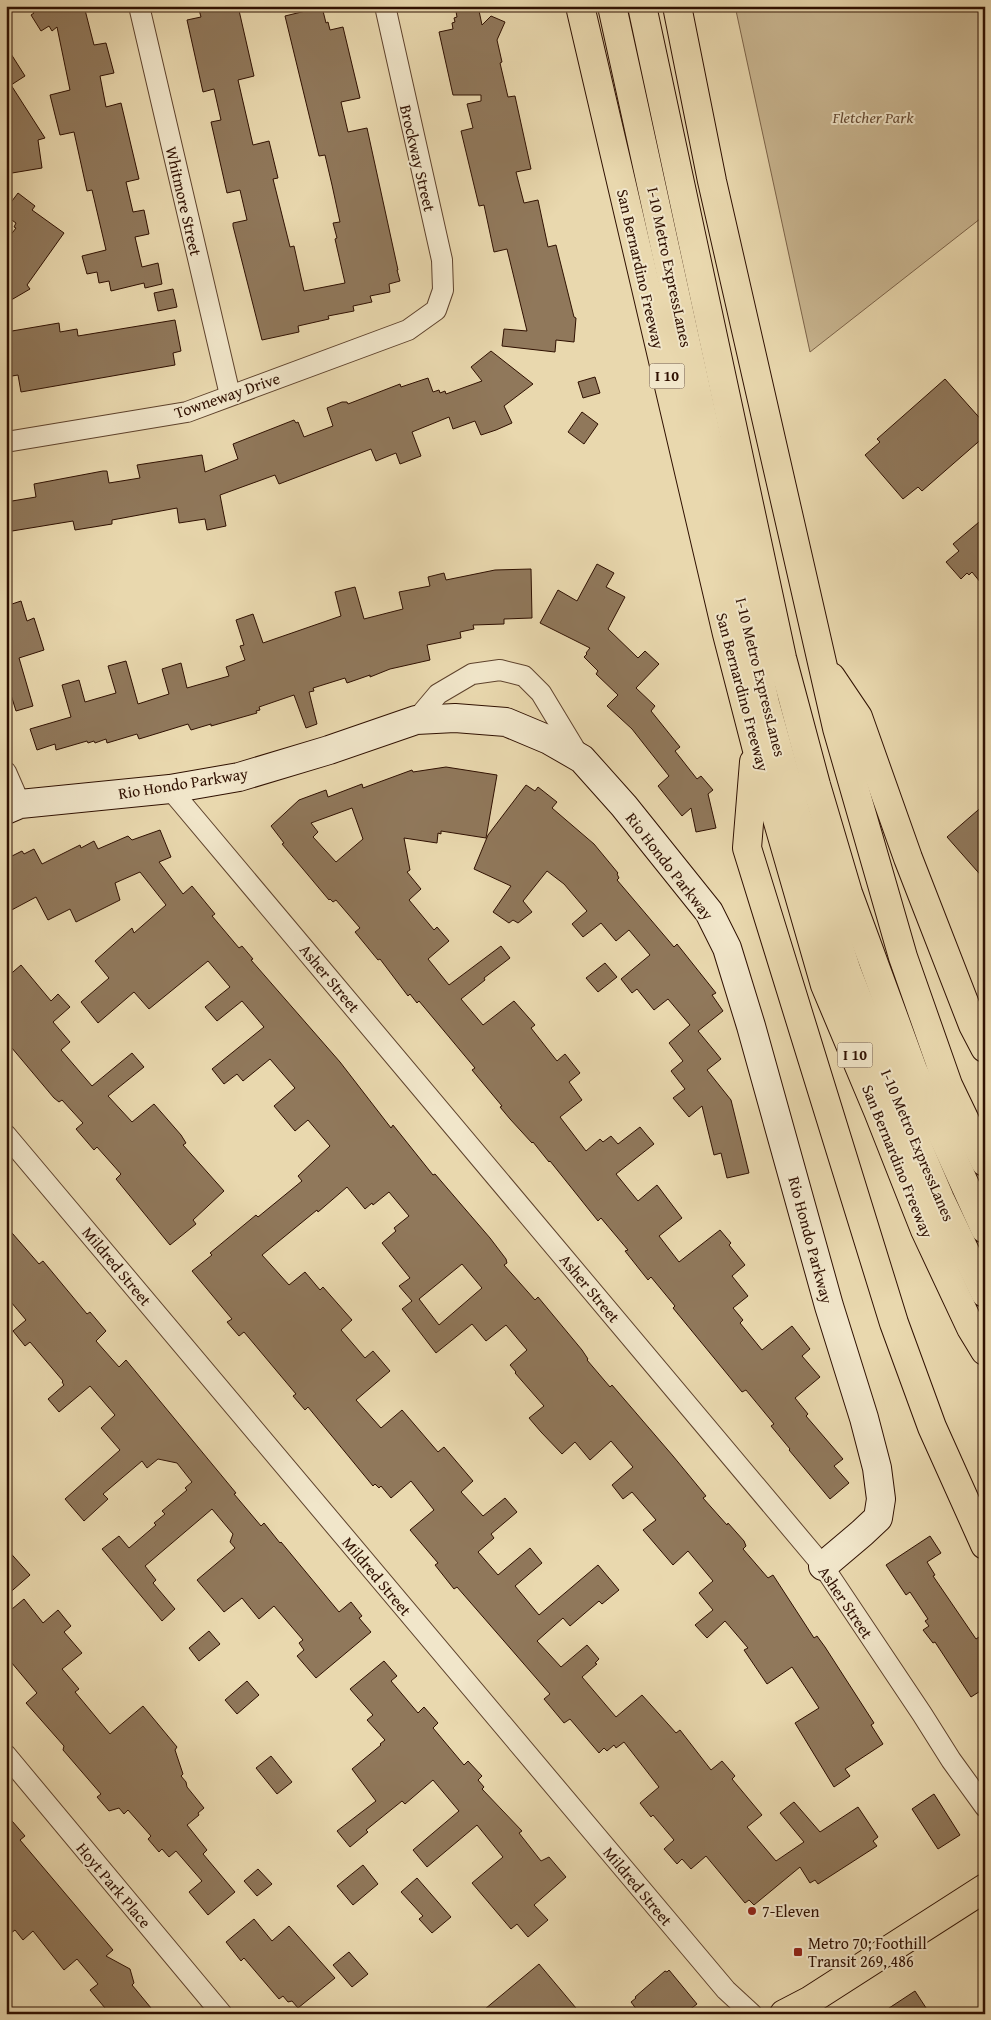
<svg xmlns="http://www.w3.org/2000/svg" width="991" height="2020" viewBox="0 0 991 2020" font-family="'Gentium Book Plus',serif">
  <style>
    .green { fill: #c9b691; stroke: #7c6349 }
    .building { fill: #90785b; stroke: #2f1001; fill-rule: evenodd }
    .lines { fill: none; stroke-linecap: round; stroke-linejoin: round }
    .street-casing { stroke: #5e422c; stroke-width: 22 }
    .secondary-casing { stroke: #2f1001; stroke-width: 30 }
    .primary-casing { stroke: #2f1001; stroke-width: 30 }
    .highway-casing { stroke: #2f1001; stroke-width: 30 }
    .street { stroke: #f1e6ca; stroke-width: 20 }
    .secondary { stroke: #f1e6ca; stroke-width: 28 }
    .primary { stroke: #e9d8ae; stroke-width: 28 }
    .highway { stroke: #e9d8ae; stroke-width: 28 }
    .poi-dot { fill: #8f2418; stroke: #f1e6ca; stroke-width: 2 }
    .labels { text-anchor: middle; stroke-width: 4; stroke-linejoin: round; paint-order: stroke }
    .shield { fill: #f1e6ca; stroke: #69503d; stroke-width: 1 }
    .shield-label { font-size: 15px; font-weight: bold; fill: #2f1001 }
    .park-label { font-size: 16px; font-style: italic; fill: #654a33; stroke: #f1e6ca }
    .street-label { font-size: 16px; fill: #2f1001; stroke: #f1e6ca }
    .poi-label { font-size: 16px; fill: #2f1001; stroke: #f1e6ca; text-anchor: start }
  </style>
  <rect width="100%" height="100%" fill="#e9d8ae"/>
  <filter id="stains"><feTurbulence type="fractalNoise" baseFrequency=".004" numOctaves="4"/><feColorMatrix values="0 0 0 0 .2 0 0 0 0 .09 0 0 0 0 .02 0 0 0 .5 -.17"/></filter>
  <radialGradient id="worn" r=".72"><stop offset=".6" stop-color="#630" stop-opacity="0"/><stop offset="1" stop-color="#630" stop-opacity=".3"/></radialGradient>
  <path class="green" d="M 735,6 L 985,6 L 985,215 L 810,352 Z"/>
  <g class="building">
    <path d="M 29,6 L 84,6 L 94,45 L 106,43 L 114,73 L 100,76 L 106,107 L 121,103 L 139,179 L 126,182 L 133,212 L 144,210 L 149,234 L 135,237 L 142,267 L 158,263 L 162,284 L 145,288 L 144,283 L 111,291 L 109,281 L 99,283 L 97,272 L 87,274 L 82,256 L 106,250 L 92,190 L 87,191 L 74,132 L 60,135 L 50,95 L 70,90 L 57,27 L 52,31 L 49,26 L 41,31 L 31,15 L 34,13 Z"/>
    <path d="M 198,6 L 238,6 L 254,76 L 238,80 L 253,145 L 269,141 L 278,178 L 273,179 L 290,247 L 294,246 L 304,291 L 345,283 L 335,239 L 337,238 L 333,223 L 340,222 L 332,185 L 325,155 L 319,156 L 285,16 L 322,7 L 326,23 L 328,22 L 330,30 L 343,27 L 360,98 L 341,102 L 348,132 L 367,128 L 398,270 L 397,270 L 400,281 L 389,284 L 390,292 L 370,296 L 372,302 L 353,306 L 354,311 L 328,316 L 329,319 L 298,326 L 299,332 L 262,340 L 233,226 L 233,223 L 247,220 L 240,190 L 227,193 L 211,122 L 221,120 L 214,89 L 203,92 L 187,20 L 201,17 Z"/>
    <path d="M 455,6 L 478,6 L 482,25 L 491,16 L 505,22 L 497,40 L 502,62 L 500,63 L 508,97 L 515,96 L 531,169 L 516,172 L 524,203 L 538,200 L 548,247 L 556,245 L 574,317 L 576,318 L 574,342 L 556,340 L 555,352 L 502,346 L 504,329 L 527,331 L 507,249 L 494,252 L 484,205 L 479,206 L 461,131 L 473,128 L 467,104 L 481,101 L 481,95 L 453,95 L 439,32 L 453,29 L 452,23 L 455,22 L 454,18 L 457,17 Z"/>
    <path d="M 6,46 L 25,76 L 11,85 L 45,138 L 38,140 L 42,168 L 6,174 Z"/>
    <path d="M 18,193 L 35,206 L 32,210 L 64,233 L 27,285 L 30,289 L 6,303 L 6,241 L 16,228 L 14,227 L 16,223 L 6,216 L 6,209 Z"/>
    <path d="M 173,289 L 177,307 L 158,311 L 154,293 Z"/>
    <path d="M 175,320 L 181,351 L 173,353 L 175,365 L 21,392 L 18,375 L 6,377 L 6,332 L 59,323 L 60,332 L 77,329 L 78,336 Z"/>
    <path d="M 491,351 L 533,384 L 504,406 L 512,423 L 496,430 L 481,435 L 475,421 L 453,429 L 449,417 L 412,432 L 421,456 L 400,464 L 396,453 L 376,461 L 371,449 L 279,484 L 275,475 L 220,495 L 226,526 L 207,530 L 205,519 L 179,523 L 177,508 L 112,520 L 112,524 L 75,530 L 73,521 L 6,532 L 6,502 L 36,497 L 34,484 L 103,471 L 107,471 L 109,483 L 140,478 L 137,465 L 202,455 L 205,472 L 238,459 L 233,444 L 294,420 L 296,423 L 298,422 L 304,437 L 333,426 L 327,408 L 342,402 L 347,402 L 348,404 L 400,384 L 401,387 L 428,378 L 433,392 L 439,390 L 440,393 L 445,391 L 446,394 L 482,381 L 471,367 Z"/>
    <path d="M 595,377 L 600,393 L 583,398 L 578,382 Z"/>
    <path d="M 945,379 L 985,424 L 985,436 L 922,491 L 918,487 L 903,499 L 865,455 L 880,442 L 877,439 Z"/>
    <path d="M 582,412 L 598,424 L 584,444 L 568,432 Z"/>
    <path d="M 985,517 L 985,588 L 972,572 L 969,575 L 967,573 L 961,579 L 946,562 L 959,551 L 953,544 Z"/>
    <path d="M 597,564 L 614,573 L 606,587 L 625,597 L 608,629 L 638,658 L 645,651 L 659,664 L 636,688 L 655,706 L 651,711 L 680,747 L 675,751 L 697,779 L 701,776 L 713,790 L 708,794 L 716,828 L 696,832 L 691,808 L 682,816 L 658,786 L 669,776 L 632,729 L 607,706 L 618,695 L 596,674 L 598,671 L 584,657 L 587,654 L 586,653 L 590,648 L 540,623 L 558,590 L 577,601 Z"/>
    <path d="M 531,569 L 532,618 L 504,619 L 504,624 L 473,625 L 474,629 L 460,632 L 461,638 L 427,645 L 430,660 L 390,669 L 370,677 L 370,675 L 347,683 L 345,678 L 313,688 L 314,691 L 309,692 L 317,724 L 306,728 L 294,695 L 259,707 L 260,710 L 256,711 L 257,713 L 211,726 L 211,724 L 191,730 L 188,724 L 139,739 L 137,734 L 107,743 L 106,739 L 95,743 L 94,741 L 88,743 L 87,741 L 56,750 L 55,744 L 37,750 L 30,729 L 71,717 L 62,685 L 79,680 L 85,702 L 116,693 L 108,666 L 126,661 L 138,704 L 169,694 L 162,669 L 181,663 L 187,688 L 229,676 L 226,667 L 245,660 L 240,646 L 244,645 L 236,620 L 253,614 L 263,643 L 341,616 L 335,592 L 355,587 L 364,619 L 403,609 L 399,592 L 430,586 L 428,577 L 444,573 L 446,580 L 495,570 Z"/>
    <path d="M 21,601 L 27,621 L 34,618 L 44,650 L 19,658 L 33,706 L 16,711 L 6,679 L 6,606 Z"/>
    <path d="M 446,767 L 497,775 L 486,838 L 441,831 L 441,834 L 438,833 L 437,843 L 404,838 L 410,870 L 407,872 L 421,889 L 409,900 L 434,930 L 437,927 L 449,941 L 428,959 L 449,985 L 501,946 L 510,958 L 484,978 L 485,980 L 461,999 L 483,1025 L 514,1001 L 535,1025 L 531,1028 L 557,1061 L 565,1054 L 580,1073 L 569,1082 L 582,1100 L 560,1117 L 586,1151 L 600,1139 L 603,1142 L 611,1136 L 618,1144 L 640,1127 L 654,1144 L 616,1174 L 638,1201 L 657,1185 L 682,1218 L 659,1236 L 679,1262 L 720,1230 L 731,1243 L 729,1245 L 745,1265 L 732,1276 L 748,1296 L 733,1308 L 743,1320 L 740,1323 L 762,1350 L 792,1326 L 810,1349 L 802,1356 L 820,1377 L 795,1398 L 808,1414 L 806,1416 L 843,1459 L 834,1466 L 849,1483 L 830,1499 L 789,1450 L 790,1449 L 771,1426 L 774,1424 L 746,1390 L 742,1392 L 673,1308 L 675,1306 L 651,1277 L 648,1280 L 625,1251 L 628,1250 L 601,1218 L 598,1221 L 550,1161 L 549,1162 L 533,1142 L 532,1143 L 510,1119 L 500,1107 L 502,1106 L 472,1070 L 475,1068 L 419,1001 L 417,1003 L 410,994 L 408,996 L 380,959 L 378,960 L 355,932 L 360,928 L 336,900 L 333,902 L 330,899 L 329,900 L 282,844 L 284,843 L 271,826 L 299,800 L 326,790 L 328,797 L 362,784 L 363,788 L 412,770 L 413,772 ZM 352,808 L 363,839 L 336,862 L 313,837 L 318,832 L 311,823 Z"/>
    <path d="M 526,785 L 535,791 L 538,787 L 557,802 L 552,808 L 594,844 L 618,873 L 617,874 L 619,878 L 617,880 L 674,947 L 677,944 L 716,993 L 712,995 L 723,1011 L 698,1031 L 721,1059 L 707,1070 L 731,1100 L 749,1173 L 727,1178 L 721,1153 L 714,1155 L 702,1106 L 689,1117 L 673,1098 L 685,1089 L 671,1071 L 683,1061 L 669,1043 L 690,1025 L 668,999 L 654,1010 L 637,989 L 632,993 L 621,979 L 650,955 L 629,930 L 616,941 L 601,923 L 583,937 L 572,924 L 587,911 L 564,884 L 547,871 L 523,901 L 532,912 L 518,923 L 513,920 L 509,923 L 493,912 L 511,886 L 474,869 L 488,835 Z"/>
    <path d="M 985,804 L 985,880 L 947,837 Z"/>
    <path d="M 160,830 L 171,857 L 159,862 L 183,894 L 192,886 L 215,914 L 212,916 L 239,948 L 242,946 L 253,959 L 251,960 L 340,1062 L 391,1128 L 393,1125 L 433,1175 L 435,1174 L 490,1238 L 506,1259 L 507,1263 L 504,1265 L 535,1300 L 538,1297 L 582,1350 L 588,1359 L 587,1360 L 610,1387 L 612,1385 L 673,1456 L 706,1496 L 703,1498 L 727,1525 L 728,1523 L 744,1541 L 746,1546 L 743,1549 L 768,1578 L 773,1575 L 814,1638 L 817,1636 L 825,1647 L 874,1723 L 871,1725 L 883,1744 L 845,1769 L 850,1776 L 834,1787 L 795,1723 L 819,1708 L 792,1667 L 767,1684 L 744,1650 L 748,1648 L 725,1621 L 707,1638 L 695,1625 L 713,1610 L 699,1593 L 713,1581 L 688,1551 L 673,1565 L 643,1530 L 656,1520 L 632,1492 L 623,1499 L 612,1485 L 633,1467 L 611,1441 L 590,1460 L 575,1442 L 562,1454 L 541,1432 L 529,1418 L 544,1406 L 515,1373 L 516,1372 L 510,1365 L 527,1350 L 506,1325 L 486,1341 L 472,1324 L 436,1353 L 402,1309 L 412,1301 L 399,1286 L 410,1278 L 382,1243 L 396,1231 L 394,1228 L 409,1216 L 389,1192 L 373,1205 L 372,1203 L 365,1209 L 347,1187 L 318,1212 L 317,1210 L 262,1255 L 289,1285 L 305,1272 L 320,1290 L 323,1287 L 352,1320 L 341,1330 L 365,1358 L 373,1351 L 390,1371 L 356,1400 L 381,1428 L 402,1410 L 438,1452 L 444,1447 L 473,1481 L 461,1492 L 483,1516 L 505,1498 L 517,1512 L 491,1534 L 494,1538 L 478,1552 L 498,1575 L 530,1548 L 542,1563 L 515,1586 L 539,1615 L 598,1565 L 619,1590 L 602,1604 L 599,1601 L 570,1626 L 563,1618 L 537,1641 L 561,1667 L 587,1645 L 599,1659 L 595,1663 L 597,1664 L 582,1677 L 616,1717 L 642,1695 L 676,1733 L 680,1730 L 711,1770 L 722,1761 L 735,1776 L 732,1779 L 762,1815 L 747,1827 L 776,1861 L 804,1842 L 780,1813 L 794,1802 L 820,1832 L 858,1807 L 878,1837 L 873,1841 L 877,1846 L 818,1884 L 815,1880 L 810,1883 L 800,1867 L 754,1905 L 749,1900 L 745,1903 L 706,1856 L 691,1869 L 682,1859 L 677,1864 L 664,1849 L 674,1840 L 653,1815 L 651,1817 L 640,1803 L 659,1787 L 624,1742 L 616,1748 L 614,1745 L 607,1751 L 604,1748 L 599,1753 L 570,1719 L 564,1723 L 544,1699 L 550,1694 L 457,1587 L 454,1589 L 435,1565 L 438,1563 L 410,1530 L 434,1510 L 411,1481 L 391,1498 L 381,1486 L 379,1488 L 375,1484 L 373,1486 L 308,1407 L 305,1410 L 293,1396 L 296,1394 L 244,1332 L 239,1336 L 227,1322 L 232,1319 L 192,1271 L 212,1255 L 210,1253 L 256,1215 L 258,1217 L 302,1181 L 298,1176 L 330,1146 L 308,1120 L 295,1131 L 274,1106 L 295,1088 L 270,1059 L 243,1081 L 237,1074 L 224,1084 L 212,1069 L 264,1027 L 242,1001 L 217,1021 L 205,1007 L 230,987 L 208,961 L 149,1009 L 134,992 L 98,1023 L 81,1002 L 109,978 L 95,961 L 132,928 L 134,933 L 166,905 L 140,872 L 115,883 L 120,900 L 76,922 L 70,909 L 48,920 L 36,897 L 6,913 L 6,859 L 22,851 L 24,854 L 34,849 L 42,864 L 80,845 L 81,848 L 94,841 L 98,849 L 128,836 L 132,840 ZM 462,1264 L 482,1288 L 439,1325 L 419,1299 Z"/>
    <path d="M 605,963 L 617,977 L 598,992 L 586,978 Z"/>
    <path d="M 21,965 L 51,1001 L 58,994 L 70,1007 L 53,1022 L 70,1042 L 61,1050 L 92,1086 L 132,1053 L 144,1067 L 108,1096 L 132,1122 L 154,1104 L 181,1135 L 186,1143 L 183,1145 L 224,1191 L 193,1220 L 196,1224 L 170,1245 L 116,1179 L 121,1174 L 97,1147 L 94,1150 L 76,1129 L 83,1123 L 62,1100 L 59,1102 L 54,1098 L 6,1041 L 6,978 Z"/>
    <path d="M 6,1226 L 39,1264 L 43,1261 L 87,1314 L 90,1312 L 106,1331 L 96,1341 L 119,1367 L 126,1360 L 236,1493 L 234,1494 L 261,1526 L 264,1523 L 280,1543 L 281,1542 L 339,1612 L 351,1602 L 362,1616 L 359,1618 L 371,1632 L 316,1678 L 297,1656 L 304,1650 L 299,1643 L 303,1640 L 274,1606 L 259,1619 L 242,1598 L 224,1612 L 197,1580 L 235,1548 L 230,1542 L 233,1534 L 212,1509 L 145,1566 L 156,1580 L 153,1583 L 175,1609 L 162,1621 L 102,1549 L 119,1536 L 129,1548 L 156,1525 L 154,1523 L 165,1514 L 162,1511 L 187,1490 L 185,1488 L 192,1482 L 177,1463 L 158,1459 L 147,1468 L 142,1461 L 103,1494 L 108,1499 L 84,1521 L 65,1499 L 120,1450 L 101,1428 L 115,1415 L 90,1386 L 59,1412 L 48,1399 L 64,1385 L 62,1382 L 63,1381 L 30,1342 L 25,1346 L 13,1331 L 26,1320 L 6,1296 Z"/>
    <path d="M 930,1536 L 941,1553 L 927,1562 L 935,1575 L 933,1576 L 976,1639 L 985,1633 L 985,1688 L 971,1697 L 935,1642 L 933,1643 L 923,1630 L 929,1626 L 925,1621 L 928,1619 L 910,1592 L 906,1595 L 886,1565 Z"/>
    <path d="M 6,1548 L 30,1575 L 6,1596 Z"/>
    <path d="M 24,1599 L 43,1623 L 58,1610 L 71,1626 L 64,1632 L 82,1653 L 62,1669 L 79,1689 L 75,1692 L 110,1734 L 143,1706 L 177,1747 L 175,1750 L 183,1774 L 181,1776 L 186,1782 L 187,1787 L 204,1808 L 198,1813 L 199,1815 L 187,1825 L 207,1850 L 203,1854 L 235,1892 L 208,1915 L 189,1892 L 202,1881 L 176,1851 L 169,1857 L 162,1849 L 159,1852 L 148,1839 L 151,1836 L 128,1810 L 124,1814 L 119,1808 L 109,1811 L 97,1797 L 101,1794 L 63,1750 L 64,1746 L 26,1703 L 37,1693 L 6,1656 L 6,1614 Z"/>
    <path d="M 209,1631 L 220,1644 L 199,1661 L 189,1648 Z"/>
    <path d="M 384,1661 L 397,1676 L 391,1681 L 418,1713 L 424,1707 L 438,1723 L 433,1728 L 464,1765 L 468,1761 L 482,1776 L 478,1780 L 484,1787 L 482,1789 L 522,1831 L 519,1833 L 541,1861 L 549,1857 L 566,1877 L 534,1905 L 548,1920 L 528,1937 L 517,1924 L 511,1929 L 472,1883 L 503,1857 L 477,1825 L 427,1867 L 413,1850 L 459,1811 L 433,1780 L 405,1804 L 402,1801 L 366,1830 L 368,1832 L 350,1847 L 337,1831 L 376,1801 L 352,1769 L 381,1745 L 380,1744 L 385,1740 L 367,1720 L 373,1715 L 350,1689 Z"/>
    <path d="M 247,1681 L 259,1695 L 237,1714 L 225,1700 Z"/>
    <path d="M 271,1756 L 292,1782 L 277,1794 L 256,1768 Z"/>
    <path d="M 934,1794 L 960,1835 L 938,1849 L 912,1809 Z"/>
    <path d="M 6,1814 L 25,1836 L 20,1840 L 113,1950 L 106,1956 L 130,1969 L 134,1983 L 132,1985 L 156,2014 L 110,2014 L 90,1990 L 98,1984 L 77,1959 L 64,1970 L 33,1931 L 23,1940 L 15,1930 L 6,1937 Z"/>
    <path d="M 363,1865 L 378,1884 L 353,1905 L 337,1886 Z"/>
    <path d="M 258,1869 L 272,1884 L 257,1896 L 244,1881 Z"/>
    <path d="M 417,1878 L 451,1917 L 432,1933 L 419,1919 L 423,1916 L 401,1892 Z"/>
    <path d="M 254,1919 L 272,1941 L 289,1926 L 335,1978 L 298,2008 L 292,2001 L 288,2002 L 283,1996 L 279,1999 L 244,1958 L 241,1961 L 226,1942 Z"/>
    <path d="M 349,1952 L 368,1974 L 352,1987 L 333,1965 Z"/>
    <path d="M 539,1964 L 581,2014 L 479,2014 Z"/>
    <path d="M 669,1970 L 697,2004 L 684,2014 L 640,2014 L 631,2002 L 636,1998 L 635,1997 L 665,1971 L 667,1972 Z"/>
    <path d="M 915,1991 L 930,2014 L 880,2014 Z"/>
  </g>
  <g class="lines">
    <g class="street-casing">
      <g id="street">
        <path d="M 139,6 L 230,395"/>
        <path d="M 6,442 L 187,412 L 408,330 L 436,310 L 443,290 L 442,260 L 385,6"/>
        <path d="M 416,720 L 438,694 L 472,674 L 500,670 L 524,676 L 541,693 L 579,756"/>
        <path d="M 6,772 L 20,804"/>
        <path d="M 170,789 L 823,1566 L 922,1714 L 951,1760 L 985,1807"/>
        <path d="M 6,1135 L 726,1990 L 752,2014"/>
        <path d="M 6,1755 L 222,2014"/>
      </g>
    </g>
    <g class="secondary-casing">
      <path id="secondary" d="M 6,810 L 20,804 L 170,789 L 239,777 L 329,750 L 416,720 L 455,718 L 506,722 L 549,740 L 582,759 L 624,806 L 709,912 L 727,948 L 751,1026 L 829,1306 L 864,1418 L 877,1468 L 881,1499 L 878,1518 L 862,1533 L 823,1566"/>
    </g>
    <g class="primary-casing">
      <path id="primary" d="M 784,2014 L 809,2001 L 985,1888"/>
    </g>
    <g class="highway-casing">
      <g id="highway">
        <path d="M 580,6 L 727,634 L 756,746 L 825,985 L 878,1111 L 925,1230 L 971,1328 L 985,1351"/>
        <path d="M 612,6 L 765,703 L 796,814 L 847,972 L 894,1091 L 940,1199 L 985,1293"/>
        <path d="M 642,6 L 782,658 L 816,785 L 848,893 L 913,1070 L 985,1229"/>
        <path d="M 677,6 L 712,181 L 837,728 L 903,957 L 948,1085 L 985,1162"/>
        <path d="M 831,677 L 858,717 L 908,858 L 973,1025 L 985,1048"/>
        <path d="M 754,762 L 747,848 L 894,1323 L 932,1427 L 985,1545"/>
      </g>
    </g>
    <use href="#street" class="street"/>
    <use href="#secondary" class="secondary"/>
    <use href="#primary" class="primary"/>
    <use href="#highway" class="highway"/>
  </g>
  <g class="poi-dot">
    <circle cx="752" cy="1911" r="5"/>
    <rect x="793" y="1947" width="10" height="10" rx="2.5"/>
  </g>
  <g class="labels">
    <g class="shield">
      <rect x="649.5" y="363.5" width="35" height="25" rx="4"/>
      <rect x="837.5" y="1042.5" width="35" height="25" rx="4"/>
    </g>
    <g class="shield-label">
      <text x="667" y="381">I 10</text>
      <text x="855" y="1060">I 10</text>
    </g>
    <g class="park-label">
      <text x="873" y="123">Fletcher Park</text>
    </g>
    <g class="street-label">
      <text transform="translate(418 158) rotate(77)" y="6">Brockway Street</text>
      <text transform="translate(184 201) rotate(77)" y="6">Whitmore Street</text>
      <text transform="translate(670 267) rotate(78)" y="6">I-10 Metro ExpressLanes</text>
      <text transform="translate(641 269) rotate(77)" y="6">San Bernardino Freeway</text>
      <text transform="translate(227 395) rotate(-19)" y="6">Towneway Drive</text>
      <text transform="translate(761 677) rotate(76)" y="6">I-10 Metro ExpressLanes</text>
      <text transform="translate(743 692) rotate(75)" y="6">San Bernardino Freeway</text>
      <text transform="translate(183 783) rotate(-9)" y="6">Rio Hondo Parkway</text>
      <text transform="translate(670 866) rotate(52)" y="6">Rio Hondo Parkway</text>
      <text transform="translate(330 978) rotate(50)" y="6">Asher Street</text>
      <text transform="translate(918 1145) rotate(67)" y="6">I-10 Metro ExpressLanes</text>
      <text transform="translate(898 1161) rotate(68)" y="6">San Bernardino Freeway</text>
      <text transform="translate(811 1240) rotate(75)" y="6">Rio Hondo Parkway</text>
      <text transform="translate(117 1266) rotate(50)" y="6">Mildred Street</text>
      <text transform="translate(590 1288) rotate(50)" y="6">Asher Street</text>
      <text transform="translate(377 1576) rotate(50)" y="6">Mildred Street</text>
      <text transform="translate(846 1602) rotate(56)" y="6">Asher Street</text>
      <text transform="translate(114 1885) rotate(50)" y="6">Hoyt Park Place</text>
      <text transform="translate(638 1886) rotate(50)" y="6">Mildred Street</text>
    </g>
    <g class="poi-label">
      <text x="762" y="1917">7-Eleven</text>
      <text x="808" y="1949">Metro 70; Foothill<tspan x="808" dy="18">Transit 269, 486</tspan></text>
    </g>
  </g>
  <rect width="991" height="2020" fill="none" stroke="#e9d8ae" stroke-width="25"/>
  <rect x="8" y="8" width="976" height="2005" fill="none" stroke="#2f1001" stroke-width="2.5"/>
  <rect x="12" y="12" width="966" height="1995" fill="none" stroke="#2f1001"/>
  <rect width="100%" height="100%" filter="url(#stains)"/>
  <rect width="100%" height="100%" fill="url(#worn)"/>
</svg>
